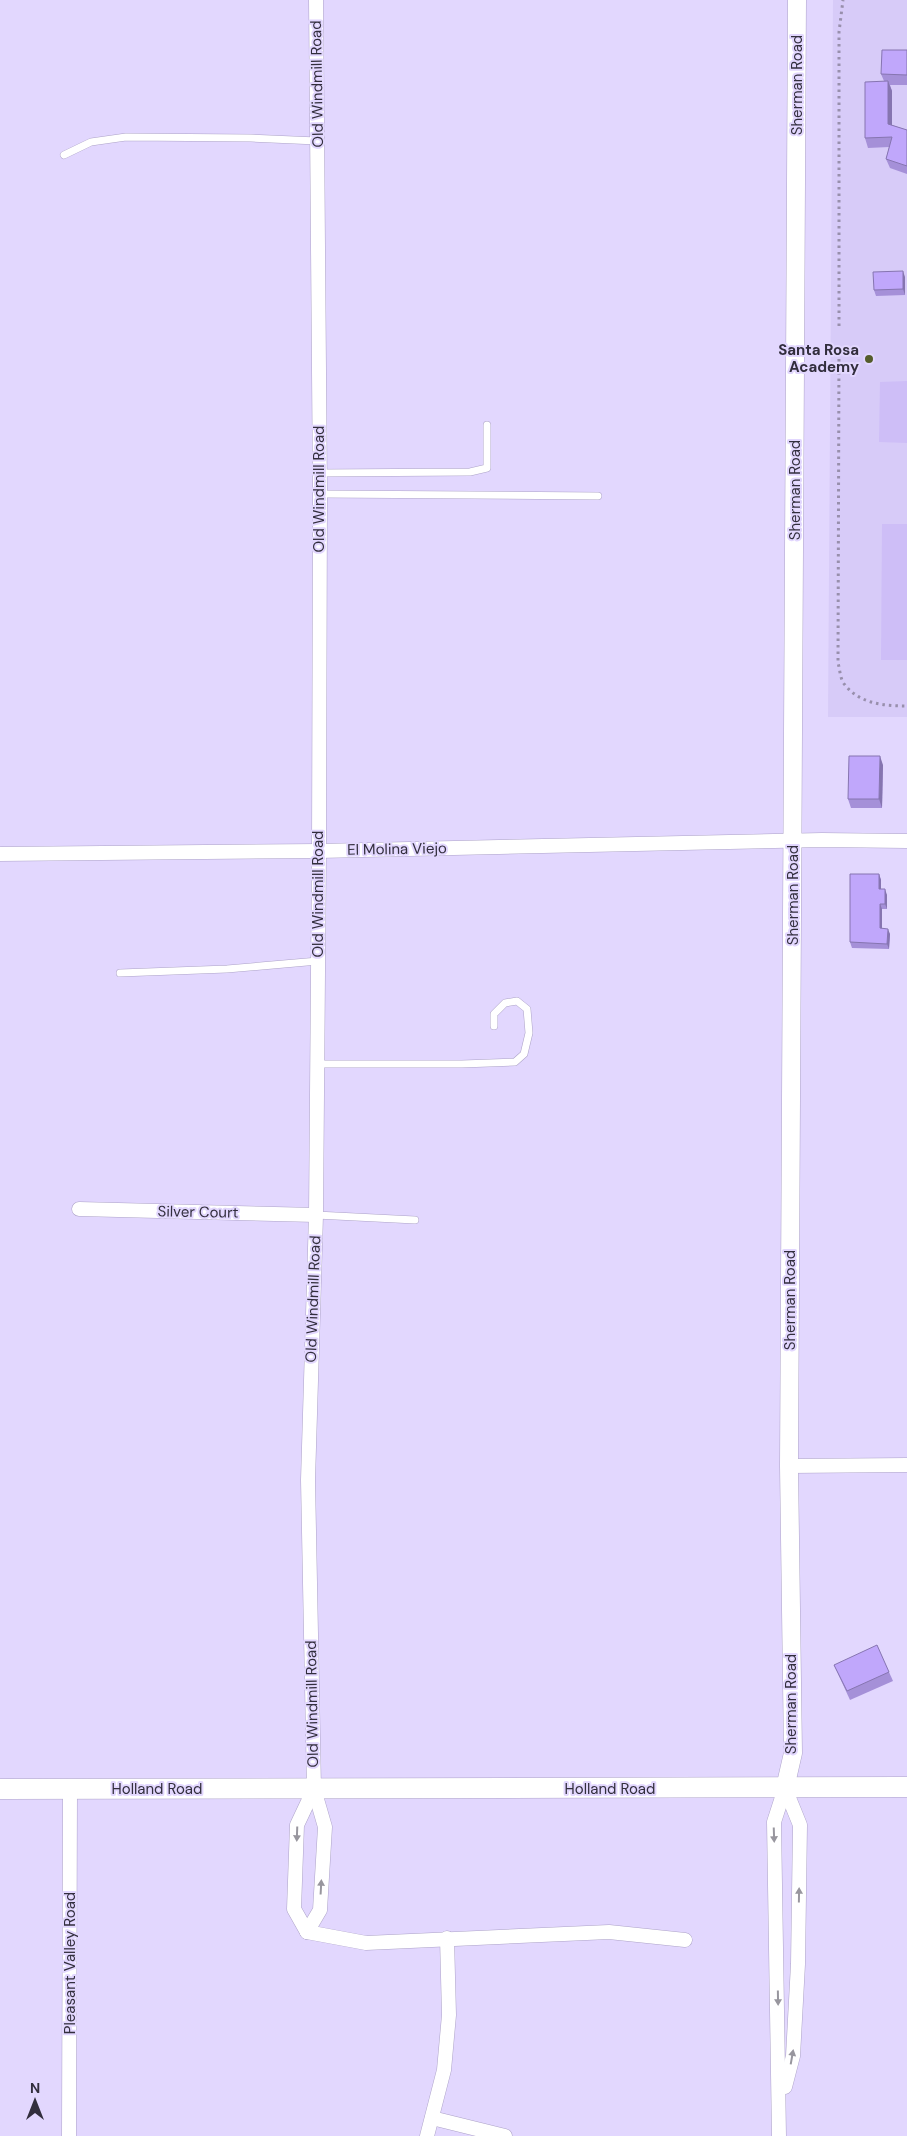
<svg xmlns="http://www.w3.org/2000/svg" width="907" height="2136" viewBox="0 0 907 2136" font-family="'DM Sans',sans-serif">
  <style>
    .built { fill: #d7cbf8 }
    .green { fill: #cebef7 }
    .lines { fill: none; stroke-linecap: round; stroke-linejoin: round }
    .service-casing { stroke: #ada3c8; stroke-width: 8 }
    .minor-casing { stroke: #ada3c8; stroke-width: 15 }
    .tertiary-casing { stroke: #ada3c8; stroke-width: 19 }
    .secondary-casing { stroke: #ada3c8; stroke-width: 21 }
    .path { stroke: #988fac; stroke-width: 3; stroke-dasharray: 2.5 4; stroke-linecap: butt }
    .service { stroke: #fff; stroke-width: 7 }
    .minor { stroke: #fff; stroke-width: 14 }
    .tertiary { stroke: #fff; stroke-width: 18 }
    .secondary { stroke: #fff; stroke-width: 20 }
    .wall { fill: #a590d8 }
    .shaded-wall { fill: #8675b0 }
    .building { fill: #c0a7fb; stroke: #8675b0 }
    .oneway { fill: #98969e }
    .poi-dot { fill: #545c2b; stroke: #e2d7fe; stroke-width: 2 }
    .labels { text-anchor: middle; stroke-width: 4; stroke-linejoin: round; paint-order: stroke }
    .street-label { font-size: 15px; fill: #322e3d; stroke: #e2d7fe }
    .poi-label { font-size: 15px; font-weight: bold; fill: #322e3d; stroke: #e2d7fe; text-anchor: end }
  </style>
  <rect width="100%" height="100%" fill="#e2d7fe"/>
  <path class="built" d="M 833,0 L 907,0 L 907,717 L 828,717 Z"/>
  <g class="green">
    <path d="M 907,381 L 907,443 L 879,442 L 880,382 Z"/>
    <path d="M 882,524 L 907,524 L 907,660 L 881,660 Z"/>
  </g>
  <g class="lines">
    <g class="service-casing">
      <g id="service">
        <path d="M 64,155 L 91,142 L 126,137 L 251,138 L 317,141"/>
        <path d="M 320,473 L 470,472 L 487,468 L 487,425"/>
        <path d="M 320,494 L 598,496"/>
        <path d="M 120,973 L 227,969 L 318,961"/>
        <path d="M 317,1064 L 462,1064 L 515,1062 L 524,1054 L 529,1033 L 527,1009 L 517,1001 L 505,1003 L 494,1014 L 494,1026"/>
        <path d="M 316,1215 L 415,1220"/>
      </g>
    </g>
    <g class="minor-casing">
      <g id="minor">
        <path d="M 0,854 L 319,851 L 822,840 L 907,841"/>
        <path d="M 79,1209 L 316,1215"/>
        <path d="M 789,1466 L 907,1465"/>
        <path d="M 307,1932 L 320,1910 L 325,1827 L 314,1789 L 308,1480 L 316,1215 L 319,851 L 320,494 L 316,0"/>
        <path d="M 307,1932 L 366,1943 L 609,1932 L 685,1940"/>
        <path d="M 307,1932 L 294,1909 L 297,1825 L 314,1789"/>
        <path d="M 785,2087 L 793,2056 L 798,1964 L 800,1825 L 785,1788"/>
        <path d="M 432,2118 L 505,2136"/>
        <path d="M 69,2136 L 70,1789"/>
        <path d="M 427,2136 L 444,2070 L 449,2015 L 447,1938"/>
        <path d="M 779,2136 L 774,1822 L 785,1788"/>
      </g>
    </g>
    <g class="tertiary-casing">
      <path id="tertiary" d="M 785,1788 L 793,1753 L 789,1466 L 797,0"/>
    </g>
    <g class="secondary-casing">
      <path id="secondary" d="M 0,1789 L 907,1787"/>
    </g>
    <g class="path">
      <path d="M 839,326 L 839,32 L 843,0"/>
      <path d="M 839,346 L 838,663 C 840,669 840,680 845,685 C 860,704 885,706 907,706"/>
    </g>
    <use href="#service" class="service"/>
    <use href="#minor" class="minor"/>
    <use href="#tertiary" class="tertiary"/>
    <use href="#secondary" class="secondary"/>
  </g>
  <g class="wall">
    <path d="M 907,50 L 907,85 L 890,85 L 892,91 L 892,125 L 907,130 L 907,174 L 890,168 L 886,159 L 889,147 L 868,148 L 865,138 L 884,81 L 881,74 Z"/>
    <path d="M 905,277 L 905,295 L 876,296 L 874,290 Z"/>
    <path d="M 883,765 L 882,808 L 851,808 L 848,799 Z"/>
    <path d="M 879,874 L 881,880 L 881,889 L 887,895 L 887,909 L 882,909 L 882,928 L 890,934 L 889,949 L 852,948 L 850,942 Z"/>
    <path d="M 834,1665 L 889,1672 L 893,1681 L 850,1700 Z"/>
  </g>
  <g class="shaded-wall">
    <path d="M 888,81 L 892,91 L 892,134 L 888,124 Z"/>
    <path d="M 903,271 L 905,277 L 905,295 L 903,289 Z"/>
    <path d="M 880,756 L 883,765 L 882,808 L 879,799 Z"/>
    <path d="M 879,874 L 881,880 L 881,895 L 879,889 Z"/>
    <path d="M 885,889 L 887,895 L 887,909 L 885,904 Z"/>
    <path d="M 880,904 L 882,909 L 882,934 L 880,928 Z"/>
    <path d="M 888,929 L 890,934 L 889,949 L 887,944 Z"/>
  </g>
  <g class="building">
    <path d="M 882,50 L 907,50 L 907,75 L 881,74 Z"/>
    <path d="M 888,81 L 888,124 L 907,130 L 907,166 L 886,159 L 892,137 L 865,138 L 865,82 Z"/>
    <path d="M 903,271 L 903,289 L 874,290 L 873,272 Z"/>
    <path d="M 849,756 L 880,756 L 879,799 L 848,799 Z"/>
    <path d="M 850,874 L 879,874 L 879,889 L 885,889 L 885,904 L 880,904 L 880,928 L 888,929 L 887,944 L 850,942 Z"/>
    <path d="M 877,1645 L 889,1672 L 847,1691 L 834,1665 Z"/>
  </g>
  <defs><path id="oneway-solid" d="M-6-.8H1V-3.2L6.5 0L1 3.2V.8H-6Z" transform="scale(1.25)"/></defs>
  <g class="oneway">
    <use href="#oneway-solid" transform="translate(297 1834) rotate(92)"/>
    <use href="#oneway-solid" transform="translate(774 1835) rotate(88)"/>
    <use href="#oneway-solid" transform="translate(321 1887) rotate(-87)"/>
    <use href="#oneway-solid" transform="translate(799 1895) rotate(-89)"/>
    <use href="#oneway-solid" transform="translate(778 1998) rotate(89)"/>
    <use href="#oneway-solid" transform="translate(792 2057) rotate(-80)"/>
  </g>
  <circle class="poi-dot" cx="869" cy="359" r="5"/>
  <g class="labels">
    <g class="street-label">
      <text transform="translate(317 84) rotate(-91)" y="5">Old Windmill Road</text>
      <text transform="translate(797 85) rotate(-90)" y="5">Sherman Road</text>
      <text transform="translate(319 489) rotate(-90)" y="5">Old Windmill Road</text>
      <text transform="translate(795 490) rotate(-90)" y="5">Sherman Road</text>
      <text transform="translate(397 849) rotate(-1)" y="5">El Molina Viejo</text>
      <text transform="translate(318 894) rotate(-90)" y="5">Old Windmill Road</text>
      <text transform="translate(793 895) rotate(-90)" y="5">Sherman Road</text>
      <text transform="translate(198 1212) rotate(1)" y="5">Silver Court</text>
      <text transform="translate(313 1299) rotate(-88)" y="5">Old Windmill Road</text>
      <text transform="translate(790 1300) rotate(-90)" y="5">Sherman Road</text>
      <text transform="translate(312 1704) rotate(-91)" y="5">Old Windmill Road</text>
      <text transform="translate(791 1704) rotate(-90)" y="5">Sherman Road</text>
      <text x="157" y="1794">Holland Road</text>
      <text x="610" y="1794">Holland Road</text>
      <text transform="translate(70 1963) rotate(-90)" y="5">Pleasant Valley Road</text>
    </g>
    <g class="poi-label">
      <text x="859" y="355">Santa Rosa<tspan x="859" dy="17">Academy</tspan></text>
    </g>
  </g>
  <g transform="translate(35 2101)" stroke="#e2d7fe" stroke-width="4" paint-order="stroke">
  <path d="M0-4L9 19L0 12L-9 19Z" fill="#322e3d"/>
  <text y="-8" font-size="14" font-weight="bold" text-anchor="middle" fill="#322e3d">N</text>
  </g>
</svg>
